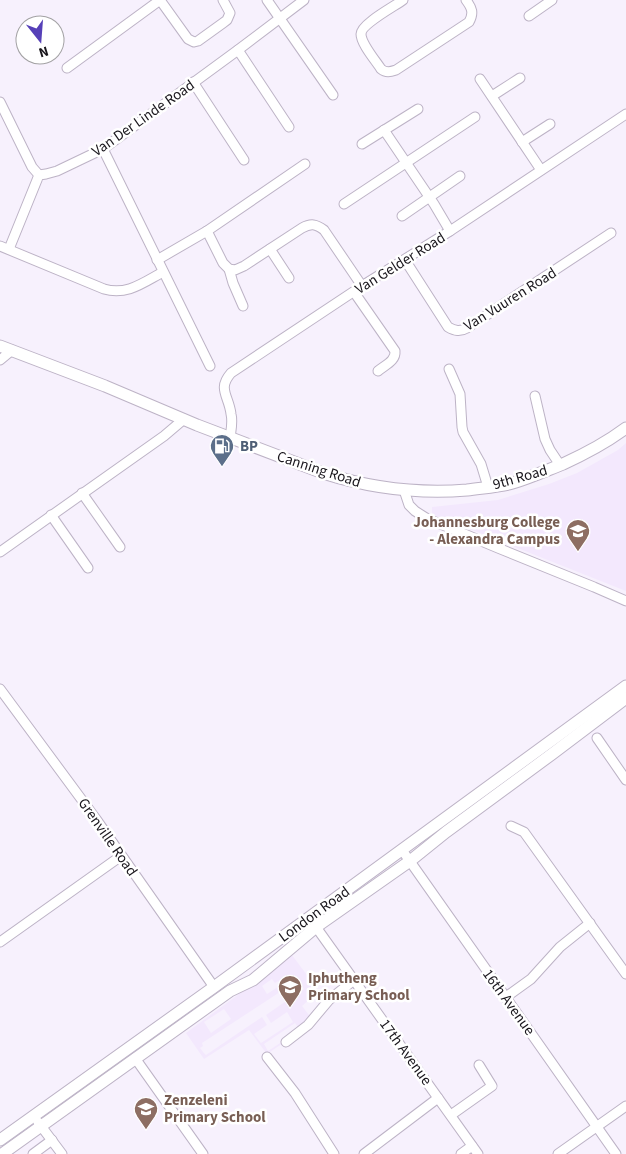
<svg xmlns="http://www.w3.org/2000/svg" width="626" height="1154" viewBox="0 0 626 1154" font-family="'Source Sans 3',sans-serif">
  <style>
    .built { fill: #f3e8fd; fill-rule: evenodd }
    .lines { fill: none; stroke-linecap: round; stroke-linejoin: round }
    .minor-casing { stroke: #bdb3c6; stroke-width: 11 }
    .major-casing { stroke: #bdb3c6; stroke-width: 13 }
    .minor { stroke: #fff; stroke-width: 9 }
    .major { stroke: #fff; stroke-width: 11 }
    .labels { text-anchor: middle; stroke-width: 5; stroke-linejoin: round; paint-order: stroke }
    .street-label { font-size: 15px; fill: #19161c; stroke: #fff }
    .service-label { font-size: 15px; font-weight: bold; fill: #4e5e75; stroke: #fff; text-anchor: start }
    .education-label { font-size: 15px; font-weight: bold; fill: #785e54; stroke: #fff; text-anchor: start }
  </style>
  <rect width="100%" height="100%" fill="#f7f1fd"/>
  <g class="built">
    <path d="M 626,443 L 626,591 L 432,514 L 432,507 L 498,500 L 549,484 L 577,473 L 618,450 Z"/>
    <path d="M 292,955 L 327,1002 L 301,1031 L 267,1054 L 249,1030 L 204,1059 L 186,1033 ZM 296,978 L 304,989 L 295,996 L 287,985 ZM 272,979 L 275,983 L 278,981 L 281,985 L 267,994 L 262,986 ZM 283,990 L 289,999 L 266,1015 L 271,1023 L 287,1012 L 293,1022 L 261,1043 L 254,1034 L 267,1025 L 262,1017 L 206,1055 L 203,1052 L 200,1048 L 203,1046 L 202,1043 ZM 312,997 L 320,1005 L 309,1015 L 302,1006 ZM 224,1009 L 231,1019 L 211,1033 L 204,1022 ZM 295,1023 L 300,1030 L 268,1051 L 264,1044 Z"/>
  </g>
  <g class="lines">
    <g class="minor-casing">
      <g id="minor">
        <path d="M 267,0 L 333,95"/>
        <path d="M 403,0 C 395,6 361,24 361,34 C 361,44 376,61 381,69 C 386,73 390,72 396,70 L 469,22 C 474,13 472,8 466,0"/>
        <path d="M 529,16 L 552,0"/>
        <path d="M 238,50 L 289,127"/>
        <path d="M 67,68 L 160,0 L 188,39 L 194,42 L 198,41 L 223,23 L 227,20 L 230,13 L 223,0"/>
        <path d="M 480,79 L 541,170"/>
        <path d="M 193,82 L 244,160"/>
        <path d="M 492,96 L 520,78"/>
        <path d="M 0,102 L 32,167 L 39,175"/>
        <path d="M 384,130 L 434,204 L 450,231"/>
        <path d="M 522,142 L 550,124"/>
        <path d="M 362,144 L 418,109"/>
        <path d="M 103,149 L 210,366"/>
        <path d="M 344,204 L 475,117"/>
        <path d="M 402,216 L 460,176"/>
        <path d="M 207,231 L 223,263 L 229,269 L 235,270 L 244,266 L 302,228 C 311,223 316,224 324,230 L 362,286"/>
        <path d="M 0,246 L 104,289 C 127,296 144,282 163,272"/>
        <path d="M 9,249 L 39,175 L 46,174 L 57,171 L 103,149 L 238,50 L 304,0"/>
        <path d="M 270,249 L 289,278"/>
        <path d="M 157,260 L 207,231 L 305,164"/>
        <path d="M 405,260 L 448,327 C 455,331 460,332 467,328 L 611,233"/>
        <path d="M 229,269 L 233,283 L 243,306"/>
        <path d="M 354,292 L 395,351 C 396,361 385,365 378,371"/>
        <path d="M 0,360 L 12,350"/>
        <path d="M 449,369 L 460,394 L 462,427 L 463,432 L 481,464 L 488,487"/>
        <path d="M 535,396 L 545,439 L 550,450 L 560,465"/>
        <path d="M 230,438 C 231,430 233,422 231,414 C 229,396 217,389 231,373 L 362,286 L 450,231 L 626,114"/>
        <path d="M 404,490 L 409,505 L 415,511 L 426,518 L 498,548 L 594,587 L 626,601"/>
        <path d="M 82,493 L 120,547"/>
        <path d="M 51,515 L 88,568"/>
        <path d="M 0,552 L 164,436 L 184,419"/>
        <path d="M 0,689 L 96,819 L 214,987"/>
        <path d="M 597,738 L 626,780"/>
        <path d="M 511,826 L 524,832 L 626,974"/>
        <path d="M 402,850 L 616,1154"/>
        <path d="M 316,927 L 478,1154"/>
        <path d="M 0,942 L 121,856"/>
        <path d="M 506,997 L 531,979 L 560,947 L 590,923"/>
        <path d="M 286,1042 L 308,1025 L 329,1000 L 354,980"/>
        <path d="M 267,1057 L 295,1093 L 334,1154"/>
        <path d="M 135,1058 L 203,1154"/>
        <path d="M 451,1115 L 492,1086 L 479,1065"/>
        <path d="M 38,1122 L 62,1154"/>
        <path d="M 33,1154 L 52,1140"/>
        <path d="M 364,1154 L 438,1098"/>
        <path d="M 461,1154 L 472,1146"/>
        <path d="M 558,1154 L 626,1106"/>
      </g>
    </g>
    <g class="major-casing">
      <g id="major">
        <path d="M 0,346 L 105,386 L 197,425 L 323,473 C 370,488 418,494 467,490 C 481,488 496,487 509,484 C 527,479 545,471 563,464 C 585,454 606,443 626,428"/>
        <path d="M 0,1140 L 214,987 L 626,686"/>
        <path d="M 2,1154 L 230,991 L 253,980 L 316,927 L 410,861 L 446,832 L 552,754 L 626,698"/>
      </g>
    </g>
    <use href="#minor" class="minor"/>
    <use href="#major" class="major"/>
  </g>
  <defs>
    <g id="fuel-pin" transform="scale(1.25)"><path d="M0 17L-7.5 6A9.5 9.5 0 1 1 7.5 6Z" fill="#5c6f8a" stroke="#fff"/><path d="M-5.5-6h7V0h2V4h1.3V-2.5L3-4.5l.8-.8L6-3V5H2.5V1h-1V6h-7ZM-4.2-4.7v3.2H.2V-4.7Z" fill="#fff"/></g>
    <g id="university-pin" transform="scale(1.25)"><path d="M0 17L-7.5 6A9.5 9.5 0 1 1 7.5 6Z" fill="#8d6e63" stroke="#fff"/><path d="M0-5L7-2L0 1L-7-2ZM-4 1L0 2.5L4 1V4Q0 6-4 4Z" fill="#fff"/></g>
    <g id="school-pin" transform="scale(1.25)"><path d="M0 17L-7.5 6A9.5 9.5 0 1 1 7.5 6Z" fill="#8d6e63" stroke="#fff"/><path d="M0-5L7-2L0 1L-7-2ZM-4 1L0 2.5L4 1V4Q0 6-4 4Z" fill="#fff"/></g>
  </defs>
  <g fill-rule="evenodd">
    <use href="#fuel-pin" x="222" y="446"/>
    <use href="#university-pin" x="578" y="531"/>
    <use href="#school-pin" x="290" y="987"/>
    <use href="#school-pin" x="146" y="1109"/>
  </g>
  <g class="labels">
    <g class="street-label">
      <text transform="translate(143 118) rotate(-35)" y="5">Van Der Linde Road</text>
      <text transform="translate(400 263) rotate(-32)" y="5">Van Gelder Road</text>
      <text transform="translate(510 299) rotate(-32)" y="5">Van Vuuren Road</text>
      <text transform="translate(319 469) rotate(18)" y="5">Canning Road</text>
      <text transform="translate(520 477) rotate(-16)" y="5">9th Road</text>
      <text transform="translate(108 837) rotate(55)" y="5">Grenville Road</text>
      <text transform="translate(314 914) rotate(-36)" y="5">London Road</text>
      <text transform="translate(509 1002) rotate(54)" y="5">16th Avenue</text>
      <text transform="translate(406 1052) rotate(54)" y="5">17th Avenue</text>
    </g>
    <g class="service-label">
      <text x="240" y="451">BP</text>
    </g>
    <g class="education-label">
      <text x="560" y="527" text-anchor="end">Johannesburg College<tspan x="560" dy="17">- Alexandra Campus</tspan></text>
      <text x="308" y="983">Iphutheng<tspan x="308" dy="17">Primary School</tspan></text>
      <text x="164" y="1105">Zenzeleni<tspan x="164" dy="17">Primary School</tspan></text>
    </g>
  </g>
  <g transform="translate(40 40) rotate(163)"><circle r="24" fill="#ffffff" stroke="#a3a2a4"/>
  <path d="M0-4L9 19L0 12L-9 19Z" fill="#5640b8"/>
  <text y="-8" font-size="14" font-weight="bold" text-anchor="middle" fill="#19161c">N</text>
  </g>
</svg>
